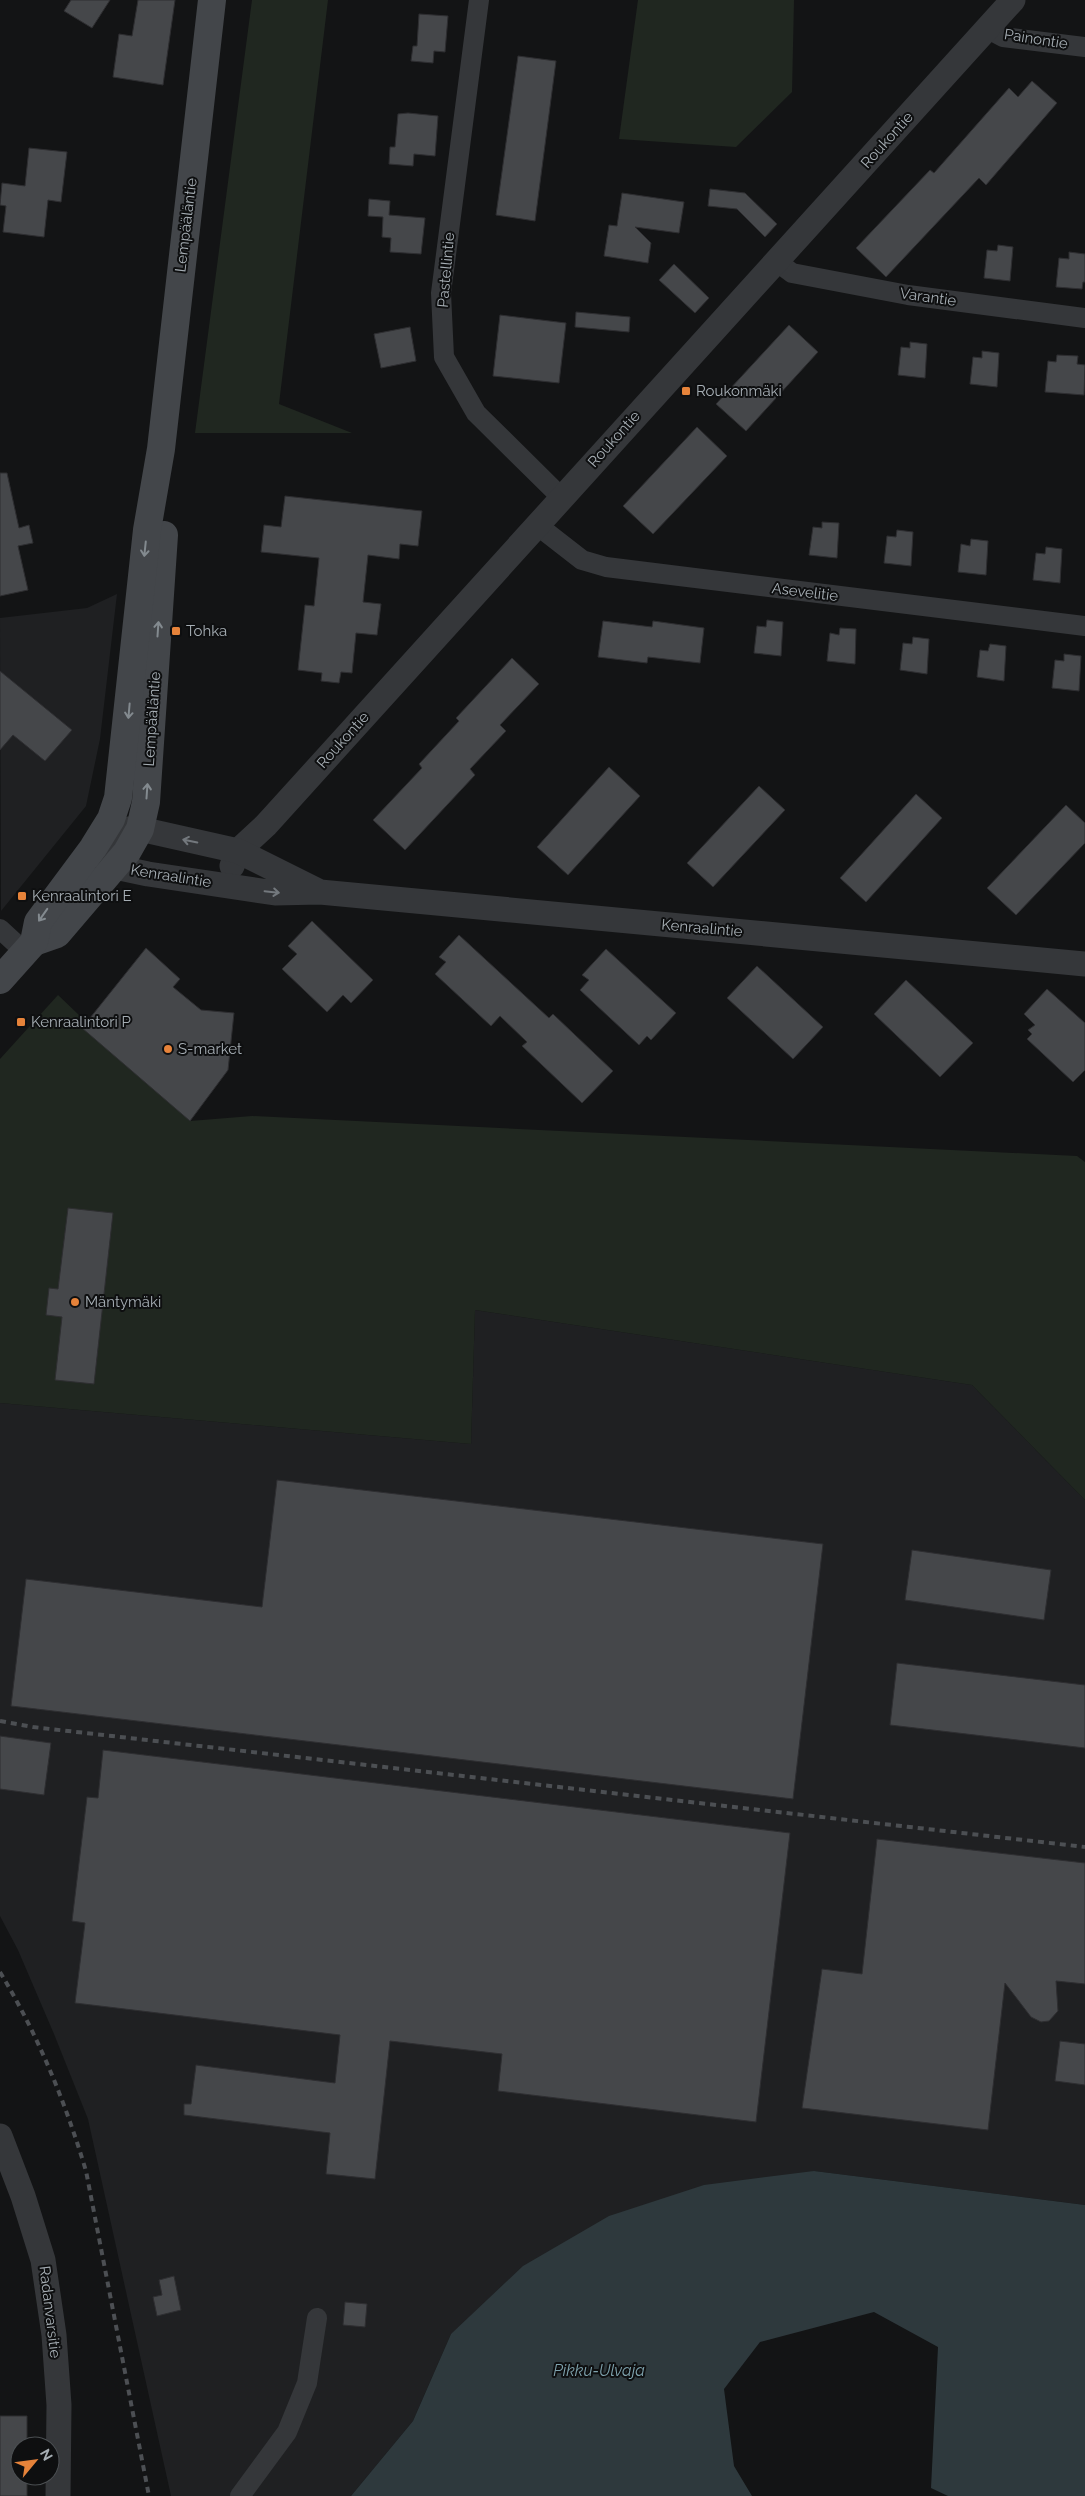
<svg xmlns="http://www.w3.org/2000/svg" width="1085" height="2496" viewBox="0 0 1085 2496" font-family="Raleway,sans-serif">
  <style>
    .built { fill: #1f2022 }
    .green { fill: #202720 }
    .water { fill: #2e393d }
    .building { fill: #45474a; stroke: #2e2e31 }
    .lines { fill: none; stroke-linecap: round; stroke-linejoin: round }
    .minor { stroke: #35373a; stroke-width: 20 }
    .tertiary { stroke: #35373a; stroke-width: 25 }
    .secondary { stroke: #43464a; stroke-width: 28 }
    .rail { stroke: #4c4f53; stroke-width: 4; stroke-dasharray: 6 5; stroke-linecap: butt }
    .oneway { stroke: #838a8f }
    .oneway2 { stroke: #73787d }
    .poi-dot { fill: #e6833a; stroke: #0e0f10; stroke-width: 2 }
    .labels { text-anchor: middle; stroke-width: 4; stroke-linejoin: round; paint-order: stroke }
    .street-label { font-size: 15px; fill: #a6aeb4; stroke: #0e0f10 }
    .poi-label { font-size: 15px; fill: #a6aeb4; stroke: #0e0f10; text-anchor: start }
    .water-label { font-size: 16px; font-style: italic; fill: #7fa3ae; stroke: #0e0f10 }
  </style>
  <rect width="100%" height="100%" fill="#131415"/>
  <g class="built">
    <path d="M 117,594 L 100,739 L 86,806 L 1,911 L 0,618 L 87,608 Z"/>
    <path d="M 475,1310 L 972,1385 L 1085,1500 L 1085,2205 L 814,2171 L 451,2334 L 413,2421 L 351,2496 L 171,2496 L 88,2119 L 54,2034 L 18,1950 L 0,1916 L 0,1403 L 471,1444 Z"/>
  </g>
  <g class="green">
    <path d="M 252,0 L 328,0 L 279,404 L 352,433 L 195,433 Z"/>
    <path d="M 638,0 L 794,0 L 792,92 L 736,147 L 619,139 Z"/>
    <path d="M 58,995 L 190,1121 L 252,1116 L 1077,1156 L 1085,1162 L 1085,1500 L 972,1385 L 475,1310 L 471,1444 L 0,1403 L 0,1059 Z"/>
  </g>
  <path class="water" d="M 814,2171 L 1085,2205 L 1085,2496 L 948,2496 L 931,2488 L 938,2347 L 874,2312 L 760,2342 L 724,2389 L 734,2466 L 752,2496 L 351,2496 L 413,2421 L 451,2334 L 523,2266 L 609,2216 L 704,2185 Z"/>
  <g class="building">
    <path d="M 71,0 L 110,0 L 92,28 L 64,11 Z"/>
    <path d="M 138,0 L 175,0 L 163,85 L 113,77 L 119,34 L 132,36 Z"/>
    <path d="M 419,14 L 448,16 L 445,52 L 434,51 L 433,63 L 411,61 L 413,46 L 417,46 Z"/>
    <path d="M 518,56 L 556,61 L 535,221 L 496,215 Z"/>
    <path d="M 1032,81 L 1057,103 L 986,185 L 979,178 L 886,277 L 856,248 L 930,170 L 934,173 L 1009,88 L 1018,97 Z"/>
    <path d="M 408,113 L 438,116 L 435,156 L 414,154 L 413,166 L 389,164 L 390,147 L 395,147 L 398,114 Z"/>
    <path d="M 29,148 L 67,152 L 61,202 L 48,200 L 44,237 L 3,232 L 6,206 L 0,205 L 2,183 L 25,186 Z"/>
    <path d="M 710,189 L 745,193 L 777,224 L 765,237 L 737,209 L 708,206 Z"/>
    <path d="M 622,193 L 684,202 L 679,233 L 635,227 L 651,243 L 648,263 L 604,256 L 609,225 L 617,226 Z"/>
    <path d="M 369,199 L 390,201 L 389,215 L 425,218 L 421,254 L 390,252 L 391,238 L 382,237 L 383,217 L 368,216 Z"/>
    <path d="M 998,245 L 1013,247 L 1010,281 L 984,278 L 987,250 L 997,251 Z"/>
    <path d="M 1069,252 L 1085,254 L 1085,282 L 1083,282 L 1082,289 L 1056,287 L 1059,258 L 1069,259 Z"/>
    <path d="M 674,264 L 709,298 L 695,313 L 659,280 Z"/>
    <path d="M 576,312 L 630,317 L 629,332 L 575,327 Z"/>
    <path d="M 500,315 L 566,323 L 559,383 L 493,376 Z"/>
    <path d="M 789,325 L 818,352 L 746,431 L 716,404 Z"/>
    <path d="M 410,327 L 416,361 L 381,368 L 374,334 Z"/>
    <path d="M 910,342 L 927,344 L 925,378 L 898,375 L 901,347 L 910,348 Z"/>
    <path d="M 982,351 L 999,353 L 997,387 L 970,384 L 973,357 L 982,358 Z"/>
    <path d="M 1057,355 L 1078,356 L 1077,364 L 1085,365 L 1084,395 L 1045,392 L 1048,361 L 1056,362 Z"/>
    <path d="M 697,427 L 727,456 L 653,534 L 623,506 Z"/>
    <path d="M 0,473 L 7,473 L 19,528 L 29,525 L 33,543 L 18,546 L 28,590 L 0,596 Z"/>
    <path d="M 285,496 L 422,511 L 418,546 L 400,544 L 399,559 L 368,555 L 363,602 L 381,604 L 377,635 L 356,633 L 352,673 L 341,672 L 339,683 L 321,681 L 322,673 L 298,670 L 305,605 L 314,606 L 319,558 L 261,552 L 264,525 L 281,527 Z"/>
    <path d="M 822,522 L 839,523 L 837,558 L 809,555 L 813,527 L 822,528 Z"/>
    <path d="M 897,530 L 913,532 L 911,566 L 884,563 L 887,536 L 896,537 Z"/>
    <path d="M 971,539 L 988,541 L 986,575 L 958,572 L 961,544 L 970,546 Z"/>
    <path d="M 1046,547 L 1062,549 L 1060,583 L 1033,580 L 1036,553 L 1045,554 Z"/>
    <path d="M 767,620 L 783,622 L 781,656 L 754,653 L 757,626 L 766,627 Z"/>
    <path d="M 603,621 L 652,627 L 653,621 L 704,628 L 700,663 L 648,657 L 647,663 L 598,657 Z"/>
    <path d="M 840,628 L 856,629 L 855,664 L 827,661 L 830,633 L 839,635 Z"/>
    <path d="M 913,637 L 929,639 L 927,674 L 900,670 L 903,643 L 912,644 Z"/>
    <path d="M 990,644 L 1006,646 L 1004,681 L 977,677 L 980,650 L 988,651 Z"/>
    <path d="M 1064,654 L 1081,656 L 1079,691 L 1052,688 L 1055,660 L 1064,661 Z"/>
    <path d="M 512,658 L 539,684 L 500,725 L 506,731 L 470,769 L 475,775 L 405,850 L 373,820 L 422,768 L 419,764 L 459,721 L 456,718 Z"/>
    <path d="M 0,671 L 72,730 L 45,761 L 13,735 L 0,750 Z"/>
    <path d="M 609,767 L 640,796 L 568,875 L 537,847 Z"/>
    <path d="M 759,786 L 785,810 L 713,887 L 687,863 Z"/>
    <path d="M 916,794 L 942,818 L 866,902 L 840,878 Z"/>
    <path d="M 1066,805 L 1085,823 L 1085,843 L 1016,915 L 987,888 Z"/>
    <path d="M 312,921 L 373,980 L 351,1003 L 343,995 L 327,1012 L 282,969 L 297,954 L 288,946 Z"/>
    <path d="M 459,935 L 549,1018 L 553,1014 L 613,1071 L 582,1103 L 522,1046 L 527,1042 L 500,1016 L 491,1026 L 435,974 L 446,962 L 439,957 Z"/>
    <path d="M 146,948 L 180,979 L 173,987 L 201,1010 L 234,1013 L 228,1070 L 190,1121 L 82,1028 Z"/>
    <path d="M 606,949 L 676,1013 L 651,1040 L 647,1036 L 639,1045 L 580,990 L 589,980 L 582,975 Z"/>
    <path d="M 757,966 L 823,1027 L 793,1059 L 727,998 Z"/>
    <path d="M 906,980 L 973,1043 L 940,1077 L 874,1014 Z"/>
    <path d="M 1047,989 L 1085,1023 L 1085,1070 L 1073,1082 L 1027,1039 L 1032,1034 L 1028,1030 L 1035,1025 L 1024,1014 Z"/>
    <path d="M 68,1208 L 113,1213 L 94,1384 L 55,1380 L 62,1317 L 46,1315 L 49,1288 L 58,1289 Z"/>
    <path d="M 277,1480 L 823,1544 L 793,1799 L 11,1706 L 26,1579 L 262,1607 Z"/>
    <path d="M 912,1550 L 1051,1570 L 1044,1620 L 905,1600 Z"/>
    <path d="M 897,1663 L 1085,1685 L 1085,1748 L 890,1725 Z"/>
    <path d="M 0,1736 L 51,1743 L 44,1795 L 0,1789 Z"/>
    <path d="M 103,1750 L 790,1833 L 756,2122 L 498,2091 L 502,2054 L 390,2041 L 375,2179 L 326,2174 L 330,2133 L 184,2115 L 184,2104 L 191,2104 L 196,2065 L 335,2083 L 340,2035 L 75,2003 L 85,1923 L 72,1921 L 87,1797 L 98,1798 Z"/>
    <path d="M 877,1839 L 1085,1863 L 1085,1984 L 1056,1981 L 1058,2011 L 1049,2021 L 1041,2022 L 1031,2017 L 1005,1983 L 988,2130 L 802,2108 L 822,1969 L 862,1974 Z"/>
    <path d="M 1060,2041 L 1085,2044 L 1085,2085 L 1055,2081 Z"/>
    <path d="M 174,2276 L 181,2310 L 157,2316 L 153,2297 L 162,2295 L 159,2280 Z"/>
    <path d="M 345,2302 L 367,2304 L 365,2327 L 343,2325 Z"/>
    <path d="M 0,2416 L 27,2416 L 27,2446 L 20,2446 L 20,2476 L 27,2476 L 27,2496 L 0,2496 Z"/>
  </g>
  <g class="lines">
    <g class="minor">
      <path d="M 479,0 L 441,293 L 444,357 L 476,413 L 562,498"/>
      <path d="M 988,29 L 1003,37 L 1085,47"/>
      <path d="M 776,261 L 792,273 L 908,295 L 1085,318"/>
      <path d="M 537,525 L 582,560 L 606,567 L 1085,626"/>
      <path d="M 0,929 L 25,952"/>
      <path d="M 240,2496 L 287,2432 L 307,2383 L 317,2318"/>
    </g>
    <g class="tertiary">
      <path d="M 232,866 L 238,851 L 266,825 L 1013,0"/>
      <path d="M 320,892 L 238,851 L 140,829 C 119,827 108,836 93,848 L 115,867 L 148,874 L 275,893 L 320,892 L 1085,964"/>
      <path d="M 0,2136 L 23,2196 L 43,2260 L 54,2335 L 59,2405 L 58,2496"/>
    </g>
    <g class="secondary">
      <path d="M 34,942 L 57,934 L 127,852 L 140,829 L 146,802 L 164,535"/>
      <path d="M 0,980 L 34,942 L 38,922 L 93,848 L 111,819 L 118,798 L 147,530 L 161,449 L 212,0"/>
    </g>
    <g class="rail">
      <path d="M 0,1721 L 33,1727 L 1085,1847"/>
      <path d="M 0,1972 C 38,2035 65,2101 86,2171 L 149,2496"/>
    </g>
  </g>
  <defs><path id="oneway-shaft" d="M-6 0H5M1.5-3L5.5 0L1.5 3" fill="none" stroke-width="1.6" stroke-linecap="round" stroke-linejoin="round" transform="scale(1.25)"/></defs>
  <g class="oneway">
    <use href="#oneway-shaft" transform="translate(145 549) rotate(96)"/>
    <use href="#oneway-shaft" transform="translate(158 629) rotate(-86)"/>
    <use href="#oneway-shaft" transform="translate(129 711) rotate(95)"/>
    <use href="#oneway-shaft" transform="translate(147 791) rotate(-86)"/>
    <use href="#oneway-shaft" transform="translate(43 915) rotate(125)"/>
  </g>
  <g class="oneway2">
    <use href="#oneway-shaft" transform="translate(190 841) rotate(-168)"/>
    <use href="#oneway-shaft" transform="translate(272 892) rotate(6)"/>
  </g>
  <g class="poi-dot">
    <rect x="681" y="386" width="10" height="10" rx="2.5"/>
    <rect x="171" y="626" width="10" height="10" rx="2.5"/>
    <rect x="17" y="891" width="10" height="10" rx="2.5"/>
    <rect x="16" y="1017" width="10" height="10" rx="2.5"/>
    <circle cx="168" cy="1049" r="5"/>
    <circle cx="75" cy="1302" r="5"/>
  </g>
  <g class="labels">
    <g class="street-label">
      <text transform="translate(1036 39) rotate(9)" y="5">Painontie</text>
      <text transform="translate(887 140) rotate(-48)" y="5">Roukontie</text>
      <text transform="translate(186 225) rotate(-83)" y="5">Lempääläntie</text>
      <text transform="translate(446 270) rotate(-85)" y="5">Pastellintie</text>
      <text transform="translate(928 297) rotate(8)" y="5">Varantie</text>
      <text transform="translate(614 439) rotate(-48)" y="5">Roukontie</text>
      <text transform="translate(805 592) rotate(7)" y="5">Asevelitie</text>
      <text transform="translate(152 719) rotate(-86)" y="5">Lempääläntie</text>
      <text transform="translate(343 740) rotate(-48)" y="5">Roukontie</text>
      <text transform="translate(171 876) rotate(9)" y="5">Kenraalintie</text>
      <text transform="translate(702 928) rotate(5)" y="5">Kenraalintie</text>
      <text transform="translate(50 2312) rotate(83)" y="5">Radanvarsitie</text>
    </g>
    <g class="poi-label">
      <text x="696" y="396">Roukonmäki</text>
      <text x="186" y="636">Tohka</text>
      <text x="32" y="901">Kenraalintori E</text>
      <text x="31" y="1027">Kenraalintori P</text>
      <text x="178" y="1054">S-market</text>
      <text x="85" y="1307">Mäntymäki</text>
    </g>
    <g class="water-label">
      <text x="599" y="2376">Pikku-Ulvaja</text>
    </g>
  </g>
  <g transform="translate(35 2461) rotate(61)"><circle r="24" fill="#0e0f10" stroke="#4b4f52"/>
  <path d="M0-4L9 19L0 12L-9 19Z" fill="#e6833a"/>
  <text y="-8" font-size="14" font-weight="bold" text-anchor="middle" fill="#a6aeb4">N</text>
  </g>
</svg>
